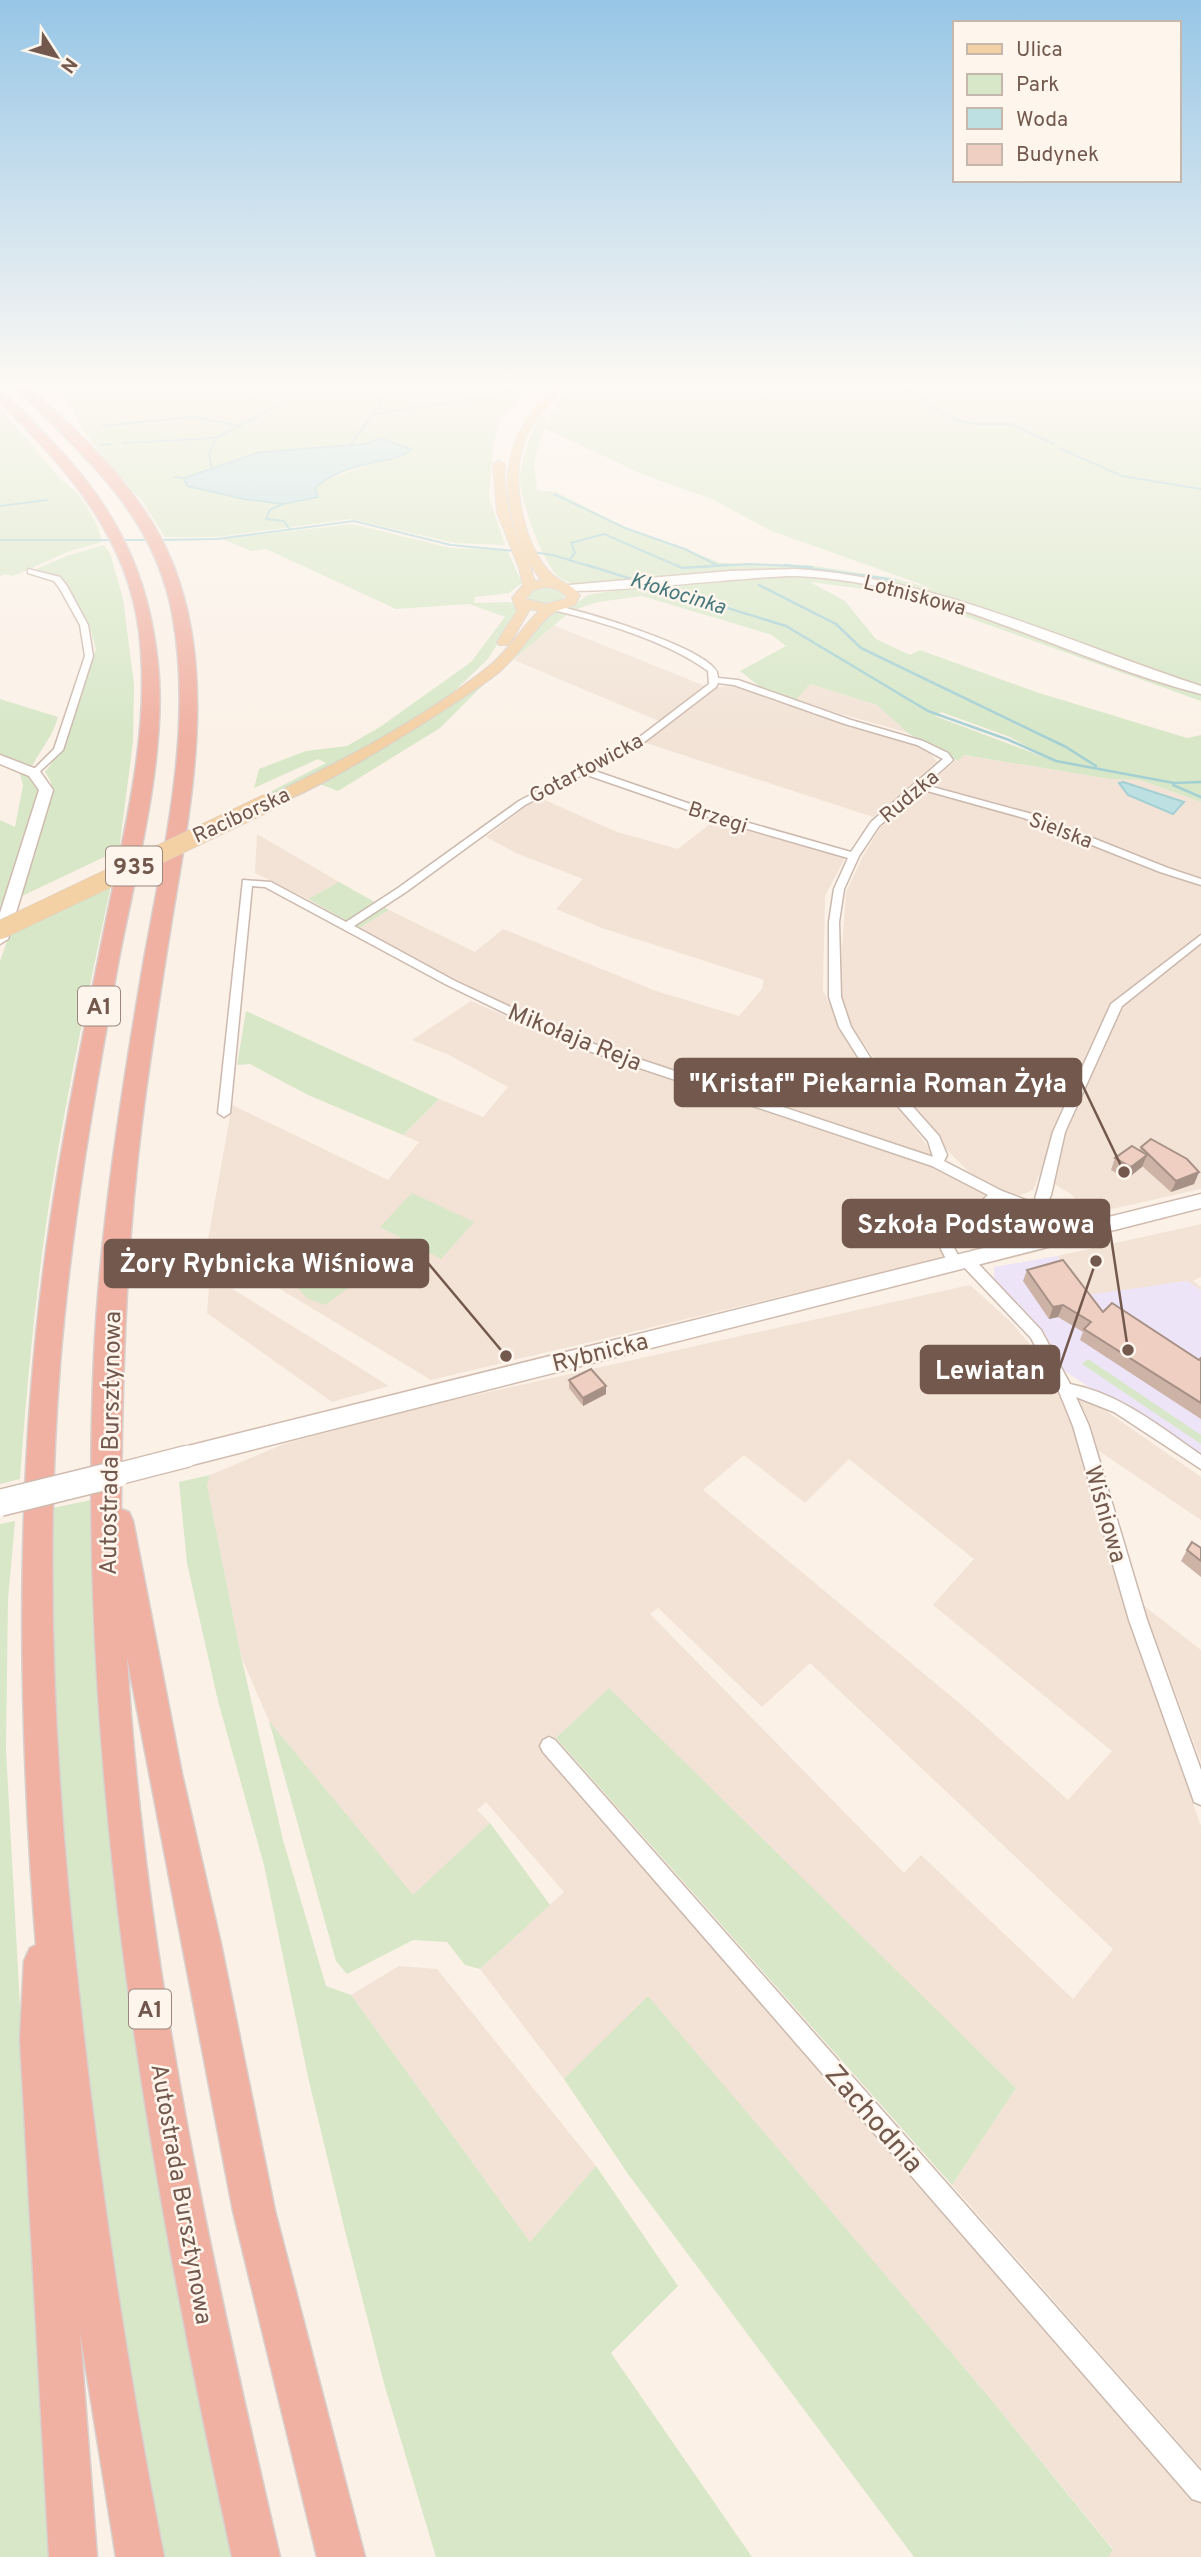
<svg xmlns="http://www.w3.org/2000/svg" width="1201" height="2557" viewBox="0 0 1201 2557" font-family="Overpass,sans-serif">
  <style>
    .residential { fill: #f2e3d6; fill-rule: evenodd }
    .education { fill: #eee4f7 }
    .green { fill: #d7e7c7; fill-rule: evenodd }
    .water { fill: #bde0e3; stroke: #a4d0d4; stroke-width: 2 }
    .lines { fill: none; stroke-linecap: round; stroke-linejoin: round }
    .stream-far1 { stroke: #a4d0d4; stroke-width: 2 }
    .stream { stroke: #a4d0d4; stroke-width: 2.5 }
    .street-casing { stroke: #ccb9ae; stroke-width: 3 }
    .secondary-casing { stroke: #d0bbaf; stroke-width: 3 }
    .primary-casing { stroke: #d8d0cd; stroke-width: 2 }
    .highway-casing { stroke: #d8d0cd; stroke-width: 3 }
    .street { fill: #fff; fill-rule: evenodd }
    .secondary { fill: #fff; fill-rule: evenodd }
    .primary { fill: #f4d0a5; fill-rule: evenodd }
    .highway { fill: #f0b1a3; fill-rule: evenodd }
    .secondary-bridge-far1-casing { stroke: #d0bbaf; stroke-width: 24; stroke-linecap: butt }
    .secondary-bridge-casing { stroke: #d0bbaf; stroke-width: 29; stroke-linecap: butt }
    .primary-bridge-casing { stroke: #d8d0cd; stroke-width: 19; stroke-linecap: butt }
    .secondary-bridge-far1 { stroke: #fff; stroke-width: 21 }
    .secondary-bridge { stroke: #fff; stroke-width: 26 }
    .primary-bridge { stroke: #f4d0a5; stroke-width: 18 }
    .wall { fill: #cdb2a6 }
    .shaded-wall { fill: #a79187 }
    .building { fill: #eecfc1; stroke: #a79187; stroke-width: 2 }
    .labels { text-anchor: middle; stroke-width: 5; stroke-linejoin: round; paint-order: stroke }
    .far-water-label { font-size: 21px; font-style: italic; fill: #46787d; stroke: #fef6ed }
    .far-street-label { font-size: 21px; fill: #72584d; stroke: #fef6ed }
    .shield { fill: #fef6ed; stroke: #9c877d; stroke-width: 2 }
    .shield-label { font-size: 23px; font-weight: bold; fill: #72584d }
    .street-label { font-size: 24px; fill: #72584d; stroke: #fef6ed }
    .near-street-label { font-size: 28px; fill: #72584d; stroke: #fef6ed }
    .leader { fill: none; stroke: #72584d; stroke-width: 2.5 }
    .callout-dot { fill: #72584d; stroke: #fef6ed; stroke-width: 2.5 }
    .callout { fill: #72584d; stroke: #72584d; stroke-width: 2.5 }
    .callout-label { font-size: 26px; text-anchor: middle; font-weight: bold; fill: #fff }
  </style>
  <rect width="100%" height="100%" fill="#fbf1e7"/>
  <g class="residential">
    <path d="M 553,625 L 710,688 L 739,685 L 773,701 L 900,737 L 926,748 L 939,764 L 873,817 L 640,741 L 666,724 L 514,660 Z"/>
    <path d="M 810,684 L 877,705 L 909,733 L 795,701 Z"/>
    <path d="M 963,755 L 1110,779 L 1140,780 L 1201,802 L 1201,1189 L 1112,1209 L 1088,1212 L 1071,1194 L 1039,1175 L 1033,1190 L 1019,1196 L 999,1189 L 970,1173 L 946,1149 L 907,1097 L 889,1079 L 851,1026 L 839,991 L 846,892 L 864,854 L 886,818 Z"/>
    <path d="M 538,797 L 617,832 L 678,849 L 720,816 L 845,858 L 825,896 L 823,990 L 846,1041 L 890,1094 L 935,1157 L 574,1036 L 449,979 L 359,928 L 389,910 L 475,952 L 503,929 L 656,991 L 739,1016 L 762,989 L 764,980 L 602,928 L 556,909 L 583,879 L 516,853 L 486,837 Z"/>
    <path d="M 257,834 L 339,882 L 308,899 L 255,873 Z"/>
    <path d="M 471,1001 L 567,1043 L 615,1060 L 963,1177 L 1005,1200 L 953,1235 L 942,1268 L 791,1294 L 431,1380 L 207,1245 L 232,1105 L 388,1180 L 419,1142 L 403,1135 L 439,1099 L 483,1117 L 508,1087 L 449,1055 L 412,1040 Z"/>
    <path d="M 1201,1224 L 1201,1277 L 1193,1281 L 1201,1287 L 1201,1290 L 1187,1281 L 1087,1296 L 1057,1256 Z"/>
    <path d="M 210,1275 L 389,1386 L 332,1402 L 207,1313 Z"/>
    <path d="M 970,1285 L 1013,1324 L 1056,1376 L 1201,1477 L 1201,1520 L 1099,1451 L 1139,1602 L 1201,1650 L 1201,1762 L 1161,1654 L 1143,1661 L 1201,1826 L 1201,2468 L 952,2185 L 1016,2088 L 608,1689 L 544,1750 L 1201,2503 L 1201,2557 L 1108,2557 L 1113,2549 L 989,2397 L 648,1997 L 564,2079 L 480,1969 L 564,1892 L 486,1802 L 477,1810 L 490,1823 L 413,1896 L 269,1721 L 241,1656 L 207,1485 L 210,1475 L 284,1444 L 421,1407 ZM 744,1455 L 805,1503 L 849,1459 L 974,1559 L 933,1605 L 1112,1751 L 1068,1800 L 971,1713 L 703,1490 ZM 658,1608 L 762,1707 L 810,1663 L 1113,1949 L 1073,1999 L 921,1855 L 904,1873 L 650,1614 Z"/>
    <path d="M 399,1966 L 437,1969 L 596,2166 L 530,2242 L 351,1995 Z"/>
  </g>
  <path class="education" d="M 1057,1256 L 1087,1295 L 1187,1281 L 1201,1290 L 1201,1460 L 1063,1370 L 1045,1333 L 994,1286 L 994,1267 Z"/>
  <g class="green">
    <path d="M 57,381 L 538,381 L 499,421 L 493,448 L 489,497 L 505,545 L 455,543 L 351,519 L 218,537 L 165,537 L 141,499 L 116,475 L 85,432 ZM 380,438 L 411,450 L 323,481 L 315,488 L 318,496 L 185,477 L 260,452 L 366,444 Z"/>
    <path d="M 579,381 L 1201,381 L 1201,688 L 912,587 L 835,572 L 750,569 L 582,586 C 571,583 561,581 554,572 C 541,556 518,495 520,475 C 523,455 531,431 541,414 L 548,420 L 561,398 ZM 544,428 L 642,474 L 712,499 L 769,530 L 937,590 L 893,578 L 808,565 L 722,563 L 629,529 L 556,492 L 537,490 L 534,463 Z"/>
    <path d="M 0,407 L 61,480 C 79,490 99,522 102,542 L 70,551 L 13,576 L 4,574 L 0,577 Z"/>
    <path d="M 352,524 L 451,548 L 507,550 L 522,583 L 509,593 L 475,597 L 474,603 L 509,602 L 517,605 L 518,611 L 488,659 L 446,699 L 350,758 L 271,798 L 272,791 L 326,763 L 318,759 L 254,788 L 259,769 L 306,751 L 347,746 L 380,727 L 471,662 L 505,617 L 469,604 L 396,609 L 266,549 L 251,551 L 223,539 Z"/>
    <path d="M 104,545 L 110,553 L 123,599 L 134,685 L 133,742 L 119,850 L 22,896 L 51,790 L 51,782 L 45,772 L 65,746 L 96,649 L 88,621 L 62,578 L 36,569 L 69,555 Z"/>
    <path d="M 786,575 L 837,579 L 890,589 L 939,603 L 1201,695 L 1201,701 L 933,605 L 871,590 L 810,582 L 845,601 L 876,639 L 910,655 L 920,650 L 1036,692 L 1187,738 L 1201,735 L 1201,802 L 1140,780 L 1110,779 L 964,755 L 958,761 L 908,733 L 877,705 L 810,684 L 795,701 L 763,689 L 740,671 L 786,646 L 772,635 L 642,596 L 598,602 L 571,611 L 480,688 L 440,728 L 338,791 L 320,784 L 423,724 L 484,680 L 553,612 L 577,603 L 588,595 L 640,586 L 636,590 L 677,582 ZM 941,712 L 1010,737 L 1049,759 L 935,716 Z"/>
    <path d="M 547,587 L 559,589 L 565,596 C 556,606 540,605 528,599 L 530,591 Z"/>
    <path d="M 0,699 L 58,717 C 53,736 41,749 32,766 L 0,754 Z"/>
    <path d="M 19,770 L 33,778 L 40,789 L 10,901 L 0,906 L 0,820 L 15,827 L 23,785 Z"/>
    <path d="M 339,882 L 389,910 L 359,928 L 308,899 Z"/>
    <path d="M 111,885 C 87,998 63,1110 46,1225 C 34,1309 26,1394 20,1479 L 0,1484 L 0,961 L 10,933 Z"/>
    <path d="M 246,1011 L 439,1099 L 403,1135 L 308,1095 L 250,1064 L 237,1065 Z"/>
    <path d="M 412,1193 L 474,1222 L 441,1259 L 380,1227 Z"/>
    <path d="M 320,1257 L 362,1278 L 325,1305 L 307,1298 L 292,1281 Z"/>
    <path d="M 1088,1359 L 1201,1435 L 1201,1444 L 1082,1364 Z"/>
    <path d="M 210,1475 L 207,1485 L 241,1656 L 283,1840 L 326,1986 L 351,1995 L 530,2242 L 596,2166 L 678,2286 L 611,2353 L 752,2557 L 436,2557 L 385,2387 L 345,2231 L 308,2077 L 264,1865 L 218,1701 L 187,1563 L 179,1482 Z"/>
    <path d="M 91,1500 L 96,1629 L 236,2557 L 164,2557 L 114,2281 L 86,2084 L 51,1670 L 48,1509 Z"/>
    <path d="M 15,1521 L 8,1599 L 6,1750 L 50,2557 L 0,2557 L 0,1524 Z"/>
    <path d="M 609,1688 L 1016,2088 L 952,2185 L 556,1738 Z"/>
    <path d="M 269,1721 L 413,1895 L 490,1823 L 550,1905 L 480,1969 L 465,1965 L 447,1942 L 413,1940 L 347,1974 L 336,1961 Z"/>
    <path d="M 648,1996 L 989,2397 L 1113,2550 L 1108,2557 L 914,2557 L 628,2174 L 564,2079 Z"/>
  </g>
  <g class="water">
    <path d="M 380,438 L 412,449 C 399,460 387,459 371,463 C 353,467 328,475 315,488 L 318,497 L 283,504 L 244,499 L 187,486 L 184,478 L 260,452 L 366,444 Z"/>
    <path d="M 1123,782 L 1184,802 L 1173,814 L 1128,795 L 1119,783 Z"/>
  </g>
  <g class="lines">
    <g class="stream-far1">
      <path d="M 896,381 L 928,405 L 960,421 L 973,424 L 1011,424 L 1054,444"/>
      <path d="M 373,414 L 497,396 L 511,392 L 514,381"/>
      <path d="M 102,426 L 193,417 L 237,425"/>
      <path d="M 123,443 L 216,438"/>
      <path d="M 102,445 L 110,444"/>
      <path d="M 350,445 L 380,405 L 383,394"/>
      <path d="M 1059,448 L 1122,476 L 1201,489"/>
      <path d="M 212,470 L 209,453 L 216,438 L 283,403"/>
      <path d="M 175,477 L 184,478"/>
      <path d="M 554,494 L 625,528 L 685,549 L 717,565"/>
      <path d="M 283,504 L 270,510 L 266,519 L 284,521 L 290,530"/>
      <path d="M 0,506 L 47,500"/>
      <path d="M 0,540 L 150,540"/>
      <path d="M 158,540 L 217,539 L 354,521 L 451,545 L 516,551"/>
      <path d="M 532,552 L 553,555 L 592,567"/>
      <path d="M 570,559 L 575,553 L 571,543 L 604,534 L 680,567"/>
      <path d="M 699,567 L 749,564 L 812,567"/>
    </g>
    <g class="stream">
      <path d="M 587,565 L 638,581"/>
      <path d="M 676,565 L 682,568 L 728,565"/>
      <path d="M 785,565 L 895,580"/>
      <path d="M 653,585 L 786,626 L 928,711 L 1009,740 L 1056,761 L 1174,783 L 1201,782"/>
      <path d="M 759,585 L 836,624 L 861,648 L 1066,747 L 1096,766"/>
      <path d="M 1173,785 L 1201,797"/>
    </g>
    <g class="street-casing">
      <g id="street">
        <path d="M 28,569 L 60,577 L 67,586 L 88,625 L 93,656 L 63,750 L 35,776 L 30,773 L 54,749 L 85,656 L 80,625 L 60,589 L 54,581 L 28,573 Z"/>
        <path d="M 556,606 C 588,612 695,645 714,668 C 718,672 717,673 718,678 L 738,680 L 851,720 L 923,741 L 948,753 L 953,760 L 951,762 L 925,785 L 1032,814 L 1168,868 L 1201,879 L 1201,885 L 1160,872 L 1024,818 L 920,789 L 879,826 L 859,856 L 844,889 L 839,922 L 841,997 L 851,1027 L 873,1062 L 939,1136 L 947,1155 L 944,1161 L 1002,1191 L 1034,1203 L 1053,1132 L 1111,1004 L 1201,935 L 1201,943 L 1122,1006 L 1065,1132 L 1051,1195 L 1045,1207 L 1070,1232 L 1072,1235 L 1070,1238 L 1060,1238 L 1037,1214 L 999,1200 L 952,1244 L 960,1259 L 966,1255 L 971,1256 L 1041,1330 L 1070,1384 C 1121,1394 1159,1426 1201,1455 L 1201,1469 L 1114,1412 L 1076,1397 L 1089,1426 L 1147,1620 L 1201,1770 L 1201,1805 L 1194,1802 L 1192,1796 L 1129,1620 L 1073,1426 L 1058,1389 L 1031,1338 L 961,1264 L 955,1268 L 950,1267 L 938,1243 L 988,1195 L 932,1166 L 571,1045 L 447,985 L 265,887 L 252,886 L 230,1113 L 224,1117 L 218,1113 L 243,880 L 271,882 L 346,922 L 398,888 L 519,801 L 637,739 L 709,684 L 708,671 C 669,642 600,621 553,610 L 552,608 ZM 718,683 L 734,685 L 845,724 L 917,745 L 943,759 L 871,822 L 851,852 L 728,817 L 592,770 L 643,743 L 716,687 ZM 584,774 L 720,821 L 848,858 L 834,889 L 829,922 L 829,997 L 839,1027 L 865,1068 L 928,1141 L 933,1157 L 579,1039 L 455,981 L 354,926 L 406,892 L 525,805 Z"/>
        <path d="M 549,1737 L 555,1740 L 1201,2471 L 1201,2502 L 1192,2499 L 543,1752 L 540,1746 L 543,1740 Z"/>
      </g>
    </g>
    <g class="secondary-casing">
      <g id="secondary">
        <path d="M 795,569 C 937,578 1067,642 1201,686 L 1201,694 C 1064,659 939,581 795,576 C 762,575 574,597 563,589 L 569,585 L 730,571 Z"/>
        <path d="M 0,755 L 39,770 L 53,790 L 8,939 L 0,944 L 0,913 L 39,790 L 29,776 L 0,764 Z"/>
        <path d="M 1201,1194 L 1201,1208 L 188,1466 L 180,1463 L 176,1456 L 180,1449 L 188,1446 Z"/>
      </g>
    </g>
    <g class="primary-casing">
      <path id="primary" d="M 561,381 L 572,381 C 555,399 534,415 525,440 C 510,478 522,538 547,569 C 556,581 571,583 580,595 L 575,605 L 556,611 L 548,617 C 530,635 517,657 498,673 C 469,696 288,813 261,806 L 259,803 L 261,800 C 340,762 420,721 488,667 C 508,651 521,628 539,611 L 530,609 L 509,645 L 499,645 L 497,642 L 517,611 L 512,598 L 523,585 L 519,568 L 497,512 L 493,464 L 499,461 L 505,464 C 503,496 510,525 524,553 C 494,486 504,429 561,381 ZM 529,563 L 540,579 L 542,580 L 535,581 ZM 545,587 L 557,589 L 567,596 L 565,599 L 546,604 L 526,599 L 533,590 Z"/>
    </g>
    <g class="highway-casing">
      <g id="highway">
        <path d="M 9,381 L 22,381 C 84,437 153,498 179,581 C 216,692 188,819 170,931 C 160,994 150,1057 142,1121 C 126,1250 122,1378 121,1509 L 129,1512 L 133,1521 L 182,1774 L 221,1944 L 275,2211 L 365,2557 L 317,2557 L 233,2211 L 127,1657 C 145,1961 211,2261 280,2557 L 232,2557 C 147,2162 76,1764 94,1358 C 100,1230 120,1103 141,977 C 161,859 194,737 173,618 C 155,511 80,454 9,381 Z"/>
        <path d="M 0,392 C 18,404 34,422 49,438 C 114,505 149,571 158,665 C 167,752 137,867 120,953 C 95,1090 71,1226 60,1364 C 43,1577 56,1790 80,2002 C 100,2188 128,2373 164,2557 L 116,2557 L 80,2332 L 97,2557 L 49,2557 L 20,2039 L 24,1961 L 30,1948 L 36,1945 C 17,1700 14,1461 51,1216 C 66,1116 87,1016 107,916 C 126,823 151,727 139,631 C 127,536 66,467 0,403 Z"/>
      </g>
    </g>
    <use href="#street" class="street"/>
    <use href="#secondary" class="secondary"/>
    <use href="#primary" class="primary"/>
    <use href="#highway" class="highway"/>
    <g class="secondary-bridge-far1-casing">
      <path id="secondary-bridge-far1" d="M 110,1476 L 188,1456"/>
    </g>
    <g class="secondary-bridge-casing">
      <path id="secondary-bridge" d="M 0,1503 L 117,1474"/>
    </g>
    <g class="primary-bridge-casing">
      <path id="primary-bridge" d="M 0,930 L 267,803"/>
    </g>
    <use href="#secondary-bridge-far1" class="secondary-bridge-far1"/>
    <use href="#secondary-bridge" class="secondary-bridge"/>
    <use href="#primary-bridge" class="primary-bridge"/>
  </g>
  <g class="wall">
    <path d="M 1141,1147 L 1199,1172 L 1194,1184 L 1171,1192 L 1142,1166 L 1127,1179 L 1111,1170 L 1115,1158 L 1139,1151 Z"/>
    <path d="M 1027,1270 L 1103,1312 L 1199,1360 L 1201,1358 L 1201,1419 L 1080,1340 L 1083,1332 L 1058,1317 L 1049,1319 L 1023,1281 Z"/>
    <path d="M 569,1380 L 606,1394 L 583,1406 L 569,1388 Z"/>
    <path d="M 1201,1548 L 1201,1577 L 1181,1561 L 1187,1550 Z"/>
  </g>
  <g class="shaded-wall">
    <path d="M 1147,1155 L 1142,1167 L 1127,1179 L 1131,1167 Z"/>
    <path d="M 1199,1172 L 1194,1184 L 1171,1192 L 1176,1181 Z"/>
    <path d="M 1063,1305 L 1058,1317 L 1049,1319 L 1053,1307 Z"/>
    <path d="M 606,1386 L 606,1394 L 583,1406 L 583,1398 Z"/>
  </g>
  <g class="building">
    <path d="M 1151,1139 L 1187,1159 L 1199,1172 L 1176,1181 L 1141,1147 Z"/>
    <path d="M 1132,1146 L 1147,1155 L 1131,1167 L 1115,1158 Z"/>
    <path d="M 1063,1260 L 1103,1312 L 1112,1303 L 1199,1360 L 1201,1358 L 1201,1403 L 1084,1329 L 1091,1322 L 1063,1305 L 1053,1307 L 1027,1270 Z"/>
    <path d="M 591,1369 L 606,1386 L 583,1398 L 569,1380 Z"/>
    <path d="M 1192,1542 L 1201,1548 L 1201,1561 L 1187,1550 Z"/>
  </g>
  <linearGradient id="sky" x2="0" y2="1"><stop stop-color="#97c6e6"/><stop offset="0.52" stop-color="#fdf9f4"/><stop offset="1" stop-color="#fdf9f4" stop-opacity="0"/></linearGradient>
  <rect width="1201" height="739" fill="url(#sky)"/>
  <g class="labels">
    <g class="far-water-label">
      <text transform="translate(678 593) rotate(17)" y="7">Kłokocinka</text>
    </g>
    <g class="far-street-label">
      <text transform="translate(915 595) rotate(15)" y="7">Lotniskowa</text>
      <text transform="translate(586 768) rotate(-28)" y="7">Gotartowicka</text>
      <text transform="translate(909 796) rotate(-40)" y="7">Rudzka</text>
      <text transform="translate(241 815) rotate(-25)" y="7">Raciborska</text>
      <text transform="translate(718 817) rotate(18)" y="7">Brzegi</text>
      <text transform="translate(1061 830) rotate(21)" y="7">Sielska</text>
    </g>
    <g class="shield">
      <rect x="106" y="846.5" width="56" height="39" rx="5"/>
      <rect x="78" y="986.5" width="42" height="39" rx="5"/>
      <rect x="129" y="1989.5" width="42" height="39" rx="5"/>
    </g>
    <g class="shield-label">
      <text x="134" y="874">935</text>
      <text x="99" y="1014">A1</text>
      <text x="150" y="2017">A1</text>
    </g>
    <g class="street-label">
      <text transform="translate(575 1037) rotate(22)" y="8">Mikołaja Reja</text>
      <text transform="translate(600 1352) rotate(-14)" y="8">Rybnicka</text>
      <text transform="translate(110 1443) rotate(-89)" y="8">Autostrada Bursztynowa</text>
      <text transform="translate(1106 1514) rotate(74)" y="8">Wiśniowa</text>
      <text transform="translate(182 2194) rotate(80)" y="8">Autostrada Bursztynowa</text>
    </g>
    <g class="near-street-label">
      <text transform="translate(875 2118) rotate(49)" y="10">Zachodnia</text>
    </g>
  </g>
  <path class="leader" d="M1124 1172L1081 1082M1128 1350L1109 1224M506 1356L428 1263M1096 1261L1059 1369"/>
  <g class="callout-dot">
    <circle cx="1124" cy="1172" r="7"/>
    <circle cx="1128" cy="1350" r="7"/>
    <circle cx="506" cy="1356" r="7"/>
    <circle cx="1096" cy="1261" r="7"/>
  </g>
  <g class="callout">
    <rect x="675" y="1059" width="406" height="47" rx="7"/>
    <rect x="843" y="1200" width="266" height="47" rx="7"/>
    <rect x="105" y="1240" width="323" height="47" rx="7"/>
    <rect x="921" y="1346" width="138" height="47" rx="7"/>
  </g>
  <g class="callout-label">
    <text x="878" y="1092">"Kristaf" Piekarnia Roman Żyła</text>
    <text x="976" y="1233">Szkoła Podstawowa</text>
    <text x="267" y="1272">Żory Rybnicka Wiśniowa</text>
    <text x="990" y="1379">Lewiatan</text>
  </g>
  <rect x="953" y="21" width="228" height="161" fill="#fef6ed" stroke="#c6b7ad" stroke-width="2"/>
  <rect x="967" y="44" width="35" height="10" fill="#f4d0a5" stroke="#c6b7ad" stroke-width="2"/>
  <text x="1016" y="56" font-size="21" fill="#72584d">Ulica</text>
  <rect x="967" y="74" width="35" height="21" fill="#d7e7c7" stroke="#c6b7ad" stroke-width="2"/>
  <text x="1016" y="91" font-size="21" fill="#72584d">Park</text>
  <rect x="967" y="108" width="35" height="21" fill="#bde0e3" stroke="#c6b7ad" stroke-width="2"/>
  <text x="1016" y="126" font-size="21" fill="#72584d">Woda</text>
  <rect x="967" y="144" width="35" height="21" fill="#eecfc1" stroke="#c6b7ad" stroke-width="2"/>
  <text x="1016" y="161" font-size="21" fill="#72584d">Budynek</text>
  <g transform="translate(56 56) rotate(126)" stroke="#fef6ed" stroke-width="5" paint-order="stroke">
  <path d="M0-5L12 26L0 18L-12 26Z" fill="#72584d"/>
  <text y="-10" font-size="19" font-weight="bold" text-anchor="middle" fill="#72584d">N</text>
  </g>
</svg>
